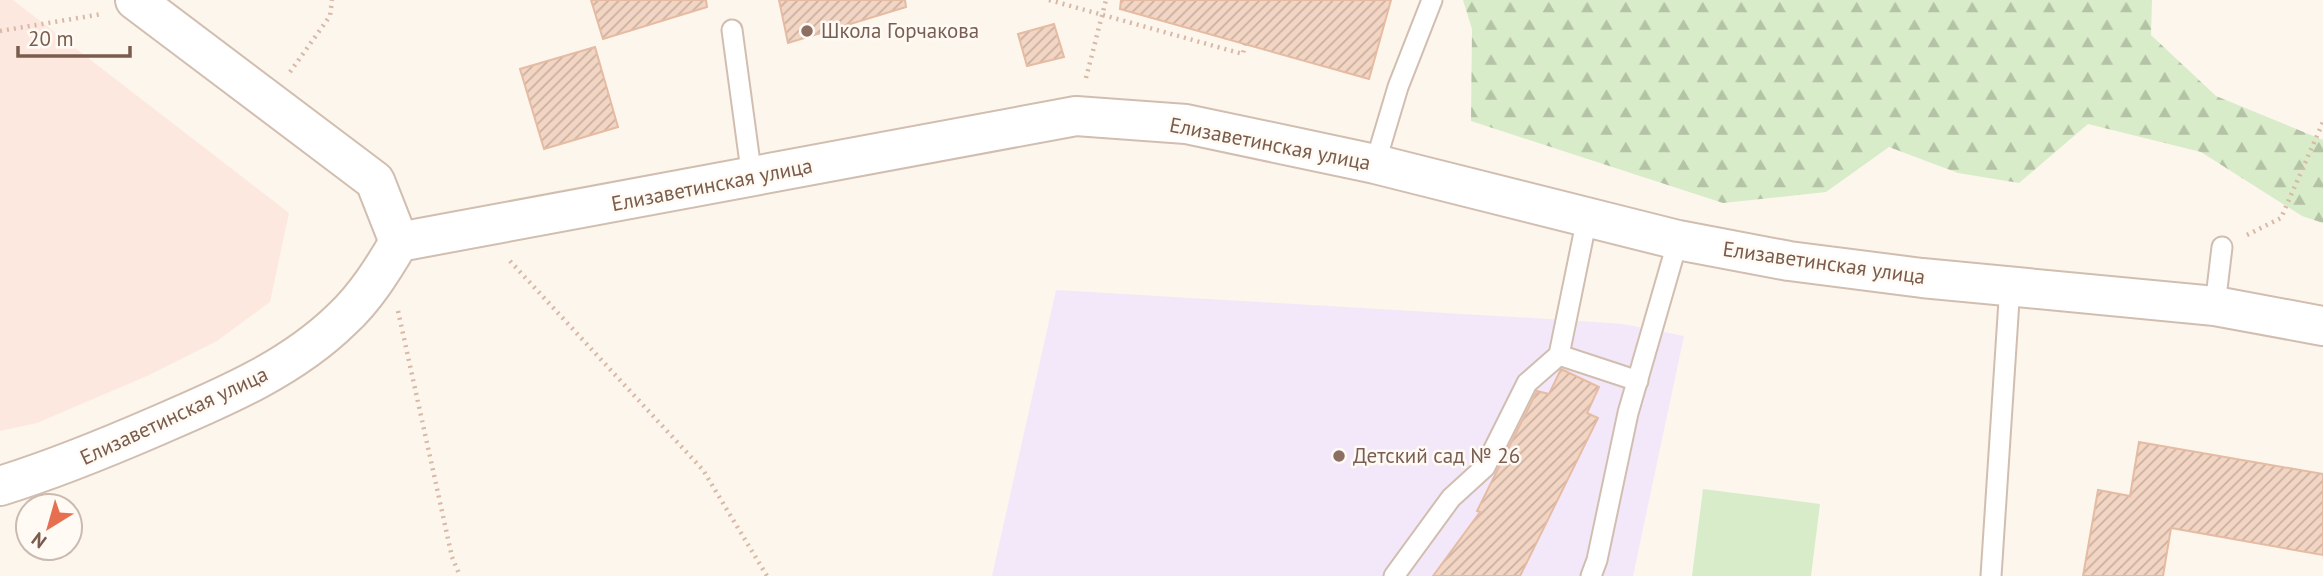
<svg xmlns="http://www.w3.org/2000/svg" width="2323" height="576" viewBox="0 0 2323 576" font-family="'PT Sans',sans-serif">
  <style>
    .commercial { fill: #fde8e0 }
    .education { fill: #f3e8fa }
    .green { fill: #d8ecc9 }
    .forest { fill: url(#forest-firs) }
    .building { fill: url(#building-hatch); stroke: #e6bba3; stroke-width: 2 }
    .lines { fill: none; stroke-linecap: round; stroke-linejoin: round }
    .service-casing { stroke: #d1beb0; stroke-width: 23 }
    .tertiary-casing { stroke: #d1beb0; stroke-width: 42 }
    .path { stroke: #d9b8a5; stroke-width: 4.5; stroke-dasharray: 2 5; stroke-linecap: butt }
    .service { stroke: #fff; stroke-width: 19 }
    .tertiary { stroke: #fff; stroke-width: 38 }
    .education-dot { fill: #8d6e63; stroke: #fffaf3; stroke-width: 2.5 }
    .labels { text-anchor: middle; stroke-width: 5; stroke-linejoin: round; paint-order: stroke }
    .education-label { font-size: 21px; fill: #785e54; stroke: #fffaf3; text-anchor: start }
    .street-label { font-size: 21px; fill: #7a5c4d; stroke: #fffaf3 }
  </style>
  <defs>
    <pattern id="forest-firs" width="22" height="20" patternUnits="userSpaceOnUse" patternTransform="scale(1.75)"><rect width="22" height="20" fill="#d8ecc9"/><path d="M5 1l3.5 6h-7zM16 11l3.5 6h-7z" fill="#b4c2a5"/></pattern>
    <pattern id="building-hatch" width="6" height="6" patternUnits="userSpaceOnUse" patternTransform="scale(1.75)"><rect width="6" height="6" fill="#f3d5c3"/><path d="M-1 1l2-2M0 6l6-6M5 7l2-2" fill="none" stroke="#cab0a1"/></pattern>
  </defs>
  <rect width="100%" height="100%" fill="#fdf6ec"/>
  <path class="commercial" d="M 0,0 L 13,0 L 289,213 L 270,302 L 217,341 L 147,376 L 37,423 L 0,431 Z"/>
  <path class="education" d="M 1056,290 L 1566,320 L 1623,324 L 1684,336 L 1633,576 L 992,576 Z"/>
  <path class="green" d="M 1703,489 L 1820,504 L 1811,576 L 1692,576 Z"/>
  <path class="forest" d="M 1463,0 L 2152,0 L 2151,35 L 2216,96 L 2323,140 L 2323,223 L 2302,216 L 2201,152 L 2088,124 L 2019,183 L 1958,173 L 1889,147 L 1826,192 L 1723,203 L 1471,121 L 1472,29 Z"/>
  <g class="building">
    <path d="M 591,0 L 706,0 L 707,7 L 603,39 Z"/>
    <path d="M 779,0 L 905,0 L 906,7 L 788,43 Z"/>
    <path d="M 1121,0 L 1391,0 L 1369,79 L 1120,9 Z"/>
    <path d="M 1054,24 L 1064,57 L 1027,66 L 1018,34 Z"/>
    <path d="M 595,47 L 618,127 L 544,149 L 520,69 Z"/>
    <path d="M 1561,369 L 1599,387 L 1587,413 L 1598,418 L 1520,576 L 1433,576 L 1480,512 L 1477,511 L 1537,391 L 1549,394 Z"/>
    <path d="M 2139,442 L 2323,474 L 2323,555 L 2171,528 L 2163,576 L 2083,576 L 2098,490 L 2130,496 Z"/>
  </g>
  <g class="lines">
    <g class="service-casing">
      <g id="service">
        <path d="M 732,30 L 752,178"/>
        <path d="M 1375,164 L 1398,87 L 1432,0"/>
        <path d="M 2215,306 L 2222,247"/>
        <path d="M 1559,355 L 1638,381"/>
        <path d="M 1394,576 L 1451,498 L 1485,467 L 1527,383 L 1559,355 L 1587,218"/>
        <path d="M 1591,576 L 1597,560 L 1628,413 L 1678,240"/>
        <path d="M 1991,576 L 2010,285"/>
      </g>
    </g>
    <g class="tertiary-casing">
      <g id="tertiary">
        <path d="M 135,0 L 375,181 L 399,242"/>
        <path d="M 0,486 C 55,469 106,448 159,425 C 224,397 291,369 342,319 C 365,298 383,269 399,242 L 1076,116 L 1186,124 L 1375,164 L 1678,240 L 1789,261 L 1922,278 L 2215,306 L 2323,326"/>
      </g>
    </g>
    <g class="path">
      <path d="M 1049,0 L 1243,54 L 1245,44"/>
      <path d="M 0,31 L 102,14"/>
      <path d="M 290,72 L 330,16 L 332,0"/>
      <path d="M 1086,78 L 1106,0"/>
      <path d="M 2247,235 L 2281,218 L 2323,122"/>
      <path d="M 510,261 L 703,470 L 767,576"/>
      <path d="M 398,311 L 452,557 L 460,576"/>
    </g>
    <use href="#service" class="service"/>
    <use href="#tertiary" class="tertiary"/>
  </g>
  <g class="education-dot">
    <circle cx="807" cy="31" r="7"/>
    <circle cx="1339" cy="456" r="7"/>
  </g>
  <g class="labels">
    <g class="education-label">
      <text x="821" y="38">Школа Горчакова</text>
      <text x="1353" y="463">Детский сад № 26</text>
    </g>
    <g class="street-label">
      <text transform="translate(1270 144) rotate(11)" y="7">Елизаветинская улица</text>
      <text transform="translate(712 185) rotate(-11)" y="7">Елизаветинская улица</text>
      <text transform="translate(1824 263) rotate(8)" y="7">Елизаветинская улица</text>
      <text transform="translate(174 416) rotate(-25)" y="7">Елизаветинская улица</text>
    </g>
  </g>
  <g transform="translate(49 527) rotate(217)"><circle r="33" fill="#fffaf3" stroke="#cabbb1" stroke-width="2"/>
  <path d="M0-5L12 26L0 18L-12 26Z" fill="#e76f51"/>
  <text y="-10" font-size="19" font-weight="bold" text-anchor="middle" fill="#7a5c4d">N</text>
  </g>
  <path d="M18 46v10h112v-10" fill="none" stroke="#7a5c4d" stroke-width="3.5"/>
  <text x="28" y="46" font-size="21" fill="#7a5c4d" stroke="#fffaf3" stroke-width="5" paint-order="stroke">20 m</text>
</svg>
